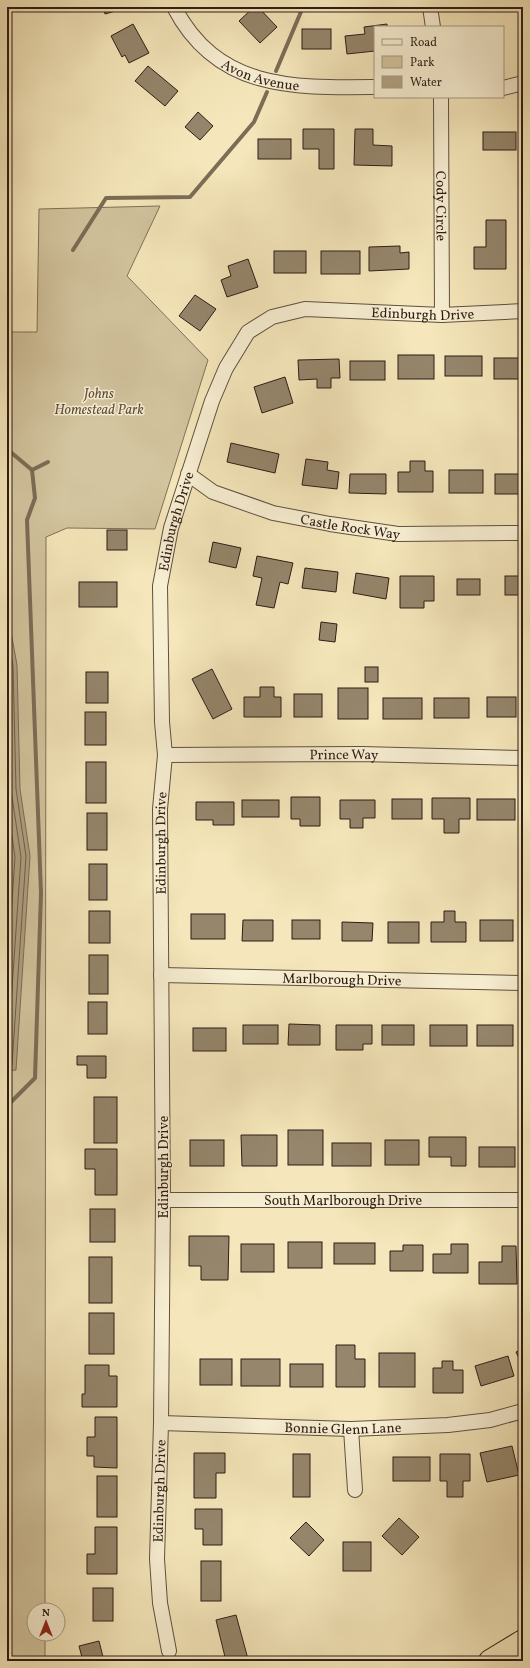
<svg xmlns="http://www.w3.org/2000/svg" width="530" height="1668" viewBox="0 0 530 1668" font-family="Vollkorn,serif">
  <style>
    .green { fill: #d3c59f; stroke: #80715a }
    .water { fill: #b1a283; stroke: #7c6d57 }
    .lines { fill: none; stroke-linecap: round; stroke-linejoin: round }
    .shore { stroke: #6f604c; stroke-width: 1 }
    .stream { stroke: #7c6d57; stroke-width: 4 }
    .building { fill: #95866c; stroke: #2d1d16 }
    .minor-casing { stroke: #5f503f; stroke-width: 16 }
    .motorway-casing { stroke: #2d1d16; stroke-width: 24 }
    .minor { stroke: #f8efd3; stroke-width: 14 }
    .motorway { stroke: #f5e7bb; stroke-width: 22 }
    .labels { text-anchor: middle; stroke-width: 3; stroke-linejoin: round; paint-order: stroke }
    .street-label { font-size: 14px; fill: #2d1d16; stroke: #f8efd3 }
    .park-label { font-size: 14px; font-style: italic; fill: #5f4f3f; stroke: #f8efd3 }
  </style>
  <rect width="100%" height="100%" fill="#f5e7bb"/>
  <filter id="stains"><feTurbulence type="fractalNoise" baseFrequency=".005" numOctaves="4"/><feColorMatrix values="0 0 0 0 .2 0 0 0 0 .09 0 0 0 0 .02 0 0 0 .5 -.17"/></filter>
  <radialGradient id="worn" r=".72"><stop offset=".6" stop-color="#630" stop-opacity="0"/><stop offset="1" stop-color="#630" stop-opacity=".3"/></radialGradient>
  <path class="green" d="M 160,206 L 127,276 L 208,360 L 155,529 L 67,528 L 46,537 L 45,1610 L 34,1610 L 34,1634 L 45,1634 L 45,1661 L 7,1661 L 7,332 L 37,332 L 39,209 Z"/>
  <path class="water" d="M 7,619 L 9,621 L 17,665 L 20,789 L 30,856 L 16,1070 L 7,1071 Z"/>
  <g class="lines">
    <g class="shore">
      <path d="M 7,633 L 13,666 L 16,789 L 26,856 L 12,1065 L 7,1067"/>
      <path d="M 7,662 L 11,790 L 21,857 L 7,1062"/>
      <path d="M 7,802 L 15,857 L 7,977"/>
    </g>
    <g class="stream">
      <path d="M 276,71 L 303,7"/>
      <path d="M 73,250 L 106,198 L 190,197 L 254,122 L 267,92"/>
      <path d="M 7,449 L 32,470 L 35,498 L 27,520 L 41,893 L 35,1078 L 7,1106"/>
      <path d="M 32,470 L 48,462"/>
    </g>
  </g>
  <g class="building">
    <path d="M 103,7 L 126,7 L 126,8 L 105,14 Z"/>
    <path d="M 254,7 L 258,7 L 277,27 L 260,43 L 239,21 Z"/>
    <path d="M 133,24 L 149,53 L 129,63 L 125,55 L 122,57 L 111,36 Z"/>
    <path d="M 387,24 L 387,27 L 375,27 L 375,51 L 347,54 L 345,36 L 365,34 L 364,27 Z"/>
    <rect x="302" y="29" width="29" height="20"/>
    <path d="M 148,66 L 178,91 L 165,106 L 135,81 Z"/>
    <path d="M 198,112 L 213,126 L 200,140 L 185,127 Z"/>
    <path d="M 303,129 L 334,129 L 334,169 L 319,169 L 319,149 L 303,149 Z"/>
    <path d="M 355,129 L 373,129 L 373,145 L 392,146 L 392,166 L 354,165 Z"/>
    <rect x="483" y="132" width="33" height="18"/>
    <rect x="258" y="139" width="33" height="20"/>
    <path d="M 486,220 L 506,220 L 506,269 L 474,269 L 474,247 L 486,247 Z"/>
    <path d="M 400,246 L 400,253 L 409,252 L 409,269 L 369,271 L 369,247 Z"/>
    <rect x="274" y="251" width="32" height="22"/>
    <rect x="321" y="251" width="39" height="23"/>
    <path d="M 248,259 L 258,287 L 227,297 L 221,280 L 231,276 L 228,266 Z"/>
    <path d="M 195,295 L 216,309 L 200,331 L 179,316 Z"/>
    <rect x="398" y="355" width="36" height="24"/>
    <rect x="445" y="356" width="37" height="20"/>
    <rect x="494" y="358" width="29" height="21"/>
    <path d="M 339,359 L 340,378 L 331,378 L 331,388 L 317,388 L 317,379 L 299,380 L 298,360 Z"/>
    <rect x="350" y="361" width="35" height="19"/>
    <path d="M 285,377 L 293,403 L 262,413 L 254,387 Z"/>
    <path d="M 231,443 L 279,454 L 275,473 L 227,462 Z"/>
    <path d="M 306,459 L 328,462 L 327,470 L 339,472 L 337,489 L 302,485 Z"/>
    <path d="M 410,461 L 425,461 L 425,471 L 433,471 L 433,492 L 398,492 L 398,472 L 410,472 Z"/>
    <rect x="449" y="470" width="34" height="23"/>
    <path d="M 350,474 L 386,474 L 386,494 L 349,493 Z"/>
    <rect x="495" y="474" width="28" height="20"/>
    <rect x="107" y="530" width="20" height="20"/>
    <path d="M 213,542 L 241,548 L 236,568 L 209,562 Z"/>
    <path d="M 257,556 L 293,563 L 288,584 L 280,582 L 274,608 L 256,605 L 262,578 L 253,576 Z"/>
    <path d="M 305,568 L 338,572 L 336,592 L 302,588 Z"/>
    <path d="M 356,573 L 389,578 L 386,599 L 353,593 Z"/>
    <path d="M 400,576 L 434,576 L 434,601 L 424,601 L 424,608 L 400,608 Z"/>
    <rect x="505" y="576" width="18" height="19"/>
    <rect x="457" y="579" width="23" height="16"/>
    <rect x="79" y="582" width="38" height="25"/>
    <path d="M 321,622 L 337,624 L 335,642 L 319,640 Z"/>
    <rect x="365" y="667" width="13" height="15"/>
    <path d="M 212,669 L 232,709 L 213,719 L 192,679 Z"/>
    <rect x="86" y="672" width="22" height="31"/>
    <path d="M 260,687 L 274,687 L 274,697 L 281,697 L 281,717 L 244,717 L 244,697 L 260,697 Z"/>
    <rect x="338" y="688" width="30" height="31"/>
    <rect x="294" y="694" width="28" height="23"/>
    <rect x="487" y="697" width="29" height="20"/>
    <rect x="383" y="698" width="39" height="21"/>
    <rect x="434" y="698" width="35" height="20"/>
    <rect x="85" y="712" width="21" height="33"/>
    <rect x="86" y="762" width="20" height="41"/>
    <path d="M 291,797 L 320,797 L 320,826 L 300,826 L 300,819 L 291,819 Z"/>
    <path d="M 432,798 L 470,798 L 470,819 L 459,819 L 459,833 L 444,833 L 444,819 L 432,819 Z"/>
    <rect x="392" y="799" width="30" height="20"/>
    <rect x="477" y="799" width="38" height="21"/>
    <rect x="242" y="800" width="37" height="17"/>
    <path d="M 340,800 L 375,800 L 375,818 L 363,818 L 363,828 L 350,828 L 350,819 L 340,819 Z"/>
    <path d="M 196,802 L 234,802 L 234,825 L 213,825 L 213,820 L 196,820 Z"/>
    <rect x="87" y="813" width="20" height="37"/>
    <rect x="89" y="864" width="18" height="36"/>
    <rect x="89" y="911" width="21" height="32"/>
    <path d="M 444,911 L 455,911 L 455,922 L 466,922 L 466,942 L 431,942 L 431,922 L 444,922 Z"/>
    <rect x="191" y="914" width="34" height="25"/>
    <path d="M 243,920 L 273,920 L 273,941 L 242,941 Z"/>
    <rect x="292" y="920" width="28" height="19"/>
    <rect x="480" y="920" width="33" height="21"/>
    <path d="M 342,922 L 373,923 L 372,941 L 342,941 Z"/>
    <rect x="388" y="922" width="31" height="21"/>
    <rect x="89" y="955" width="19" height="39"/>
    <rect x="88" y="1002" width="19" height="32"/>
    <path d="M 289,1024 L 320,1025 L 320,1045 L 288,1045 Z"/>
    <rect x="243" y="1025" width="35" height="19"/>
    <path d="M 336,1025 L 372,1025 L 372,1044 L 363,1044 L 363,1050 L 336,1050 Z"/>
    <rect x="382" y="1025" width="32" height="20"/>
    <rect x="430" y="1025" width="37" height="21"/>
    <rect x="477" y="1025" width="36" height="21"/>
    <rect x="193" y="1028" width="33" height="23"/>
    <path d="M 77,1056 L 106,1056 L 106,1078 L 87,1078 L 87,1065 L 77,1065 Z"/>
    <rect x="94" y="1097" width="23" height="46"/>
    <rect x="288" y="1130" width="35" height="35"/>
    <path d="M 241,1135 L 277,1135 L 277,1166 L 242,1166 Z"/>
    <path d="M 429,1137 L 466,1137 L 466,1166 L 451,1166 L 451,1157 L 429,1157 Z"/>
    <rect x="190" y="1140" width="34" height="26"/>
    <rect x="385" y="1140" width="34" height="25"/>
    <rect x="332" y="1143" width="39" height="23"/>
    <rect x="479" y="1147" width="36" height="20"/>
    <path d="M 85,1149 L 117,1149 L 117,1195 L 95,1195 L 95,1169 L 85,1169 Z"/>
    <rect x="90" y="1209" width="25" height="33"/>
    <path d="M 189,1236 L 229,1236 L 228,1280 L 201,1280 L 201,1266 L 189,1266 Z"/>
    <rect x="288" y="1242" width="34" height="26"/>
    <rect x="334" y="1243" width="41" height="21"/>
    <rect x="241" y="1244" width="33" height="28"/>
    <path d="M 451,1244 L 468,1244 L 468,1273 L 433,1273 L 433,1254 L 451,1254 Z"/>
    <path d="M 403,1245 L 423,1245 L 423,1271 L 390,1271 L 390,1251 L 403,1251 Z"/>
    <path d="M 502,1246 L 516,1246 L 517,1284 L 479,1284 L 479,1262 L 502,1262 Z"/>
    <rect x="89" y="1257" width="23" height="46"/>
    <rect x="89" y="1313" width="25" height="41"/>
    <path d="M 336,1345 L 355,1345 L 355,1359 L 365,1359 L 365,1387 L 336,1387 Z"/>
    <path d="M 523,1349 L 523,1367 L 516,1352 Z"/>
    <rect x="379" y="1353" width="36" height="34"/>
    <path d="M 508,1356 L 514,1376 L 481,1386 L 475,1366 Z"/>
    <rect x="200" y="1359" width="32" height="26"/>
    <rect x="241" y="1359" width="39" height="27"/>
    <path d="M 442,1361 L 453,1361 L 453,1370 L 463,1370 L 463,1393 L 433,1393 L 433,1368 L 442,1368 Z"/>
    <rect x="290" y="1364" width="33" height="23"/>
    <path d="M 85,1365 L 109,1365 L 109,1376 L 117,1376 L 117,1407 L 82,1407 L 82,1394 L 85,1394 Z"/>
    <path d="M 95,1417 L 117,1417 L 117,1468 L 94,1467 L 94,1456 L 87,1456 L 87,1437 L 95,1437 Z"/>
    <path d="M 512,1446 L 519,1475 L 487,1482 L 480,1453 Z"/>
    <path d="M 194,1453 L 225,1453 L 225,1473 L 216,1473 L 216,1498 L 194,1498 Z"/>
    <rect x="293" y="1454" width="17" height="43"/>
    <path d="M 440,1454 L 470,1454 L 470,1481 L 463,1481 L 463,1497 L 447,1497 L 447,1481 L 440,1481 Z"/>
    <rect x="393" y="1457" width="37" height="24"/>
    <rect x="97" y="1476" width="20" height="41"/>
    <path d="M 195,1509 L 222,1509 L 222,1545 L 203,1545 L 203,1529 L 195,1529 Z"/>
    <path d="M 399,1518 L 419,1537 L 402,1555 L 382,1536 Z"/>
    <path d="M 306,1522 L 324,1540 L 309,1556 L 290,1538 Z"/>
    <path d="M 95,1527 L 117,1527 L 117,1574 L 87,1574 L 87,1554 L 95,1554 Z"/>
    <rect x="343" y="1542" width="28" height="29"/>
    <rect x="201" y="1561" width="20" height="40"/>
    <rect x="93" y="1588" width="20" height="33"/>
    <path d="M 236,1615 L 248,1659 L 226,1661 L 216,1620 Z"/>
    <path d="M 99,1641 L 104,1661 L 83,1661 L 79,1646 Z"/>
  </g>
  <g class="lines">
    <g class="minor-casing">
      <g id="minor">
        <path id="s1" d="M 174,7 C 217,90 293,88 375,87"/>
        <path d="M 430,7 L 433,27"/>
        <path d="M 503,88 L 523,83"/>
        <path id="s2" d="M 441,97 L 442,315"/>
        <path id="s3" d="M 188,474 L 213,492 L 273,513 L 330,524 L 398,534 L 523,533"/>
        <path id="s4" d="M 165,755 L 361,754 L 523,758"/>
        <path id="s5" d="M 161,975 L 523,983"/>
        <path id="s6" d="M 163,1200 L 523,1200"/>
        <path id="s7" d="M 161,1423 L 351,1429 L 448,1425 L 490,1420 L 523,1411"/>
        <path d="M 351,1429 L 355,1490"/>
        <path id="s8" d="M 169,1651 L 160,1603 L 157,1559 L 161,1423 L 163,1200 L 160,809 L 165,755 L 162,722 L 160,586 L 171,528 L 212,401 L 226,368 L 248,332 L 272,317 L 305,309 L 442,315 L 523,311"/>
      </g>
    </g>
    <g class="motorway-casing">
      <path id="motorway" d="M 490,1661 L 523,1641"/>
    </g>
    <use href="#minor" class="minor"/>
    <use href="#motorway" class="motorway"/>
  </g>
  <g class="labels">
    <g class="street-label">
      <text dy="5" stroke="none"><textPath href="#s1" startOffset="115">Avon Avenue</textPath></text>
      <text dy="5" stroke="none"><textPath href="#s2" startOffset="109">Cody Circle</textPath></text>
      <text dy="5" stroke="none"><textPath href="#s8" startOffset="1517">Edinburgh Drive</textPath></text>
      <text dy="5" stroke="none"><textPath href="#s8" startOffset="1133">Edinburgh Drive</textPath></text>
      <text dy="5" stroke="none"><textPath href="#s3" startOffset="173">Castle Rock Way</textPath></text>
      <text dy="5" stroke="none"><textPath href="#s4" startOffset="179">Prince Way</textPath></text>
      <text dy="5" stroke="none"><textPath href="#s8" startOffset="809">Edinburgh Drive</textPath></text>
      <text dy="5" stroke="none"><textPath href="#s5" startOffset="181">Marlborough Drive</textPath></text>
      <text transform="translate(163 1167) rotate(-90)" y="5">Edinburgh Drive</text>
      <text dy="5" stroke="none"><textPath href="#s6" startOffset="180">South Marlborough Drive</textPath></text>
      <text dy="5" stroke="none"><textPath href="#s7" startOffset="182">Bonnie Glenn Lane</textPath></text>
      <text dy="5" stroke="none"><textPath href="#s8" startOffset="161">Edinburgh Drive</textPath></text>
    </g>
    <g class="park-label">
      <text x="99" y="398">Johns<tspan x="99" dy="16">Homestead Park</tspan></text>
    </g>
  </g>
  <rect width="530" height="1668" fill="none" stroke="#f5e7bb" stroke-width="24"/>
  <rect x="8" y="8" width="514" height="1652" fill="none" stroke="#2d1d16" stroke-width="2"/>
  <rect x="12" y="12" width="506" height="1644" fill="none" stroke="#2d1d16"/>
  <rect x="374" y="26" width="130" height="72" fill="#f8efd3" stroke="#a79b87"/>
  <rect x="382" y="39" width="20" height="6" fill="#f8efd3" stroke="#a79b87"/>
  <text x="410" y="46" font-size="12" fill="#2d1d16">Road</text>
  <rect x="382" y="56" width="20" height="12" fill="#d3c59f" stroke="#a79b87"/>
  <text x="410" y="66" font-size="12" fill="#2d1d16">Park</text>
  <rect x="382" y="76" width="20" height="12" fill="#b1a283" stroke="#a79b87"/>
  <text x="410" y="86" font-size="12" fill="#2d1d16">Water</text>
  <g transform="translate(46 1622)"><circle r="19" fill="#f8efd3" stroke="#a79b87"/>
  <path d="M0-3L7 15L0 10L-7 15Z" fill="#8f2418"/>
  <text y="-6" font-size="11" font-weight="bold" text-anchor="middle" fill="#2d1d16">N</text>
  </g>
  <rect width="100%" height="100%" filter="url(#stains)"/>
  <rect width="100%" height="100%" fill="url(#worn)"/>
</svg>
